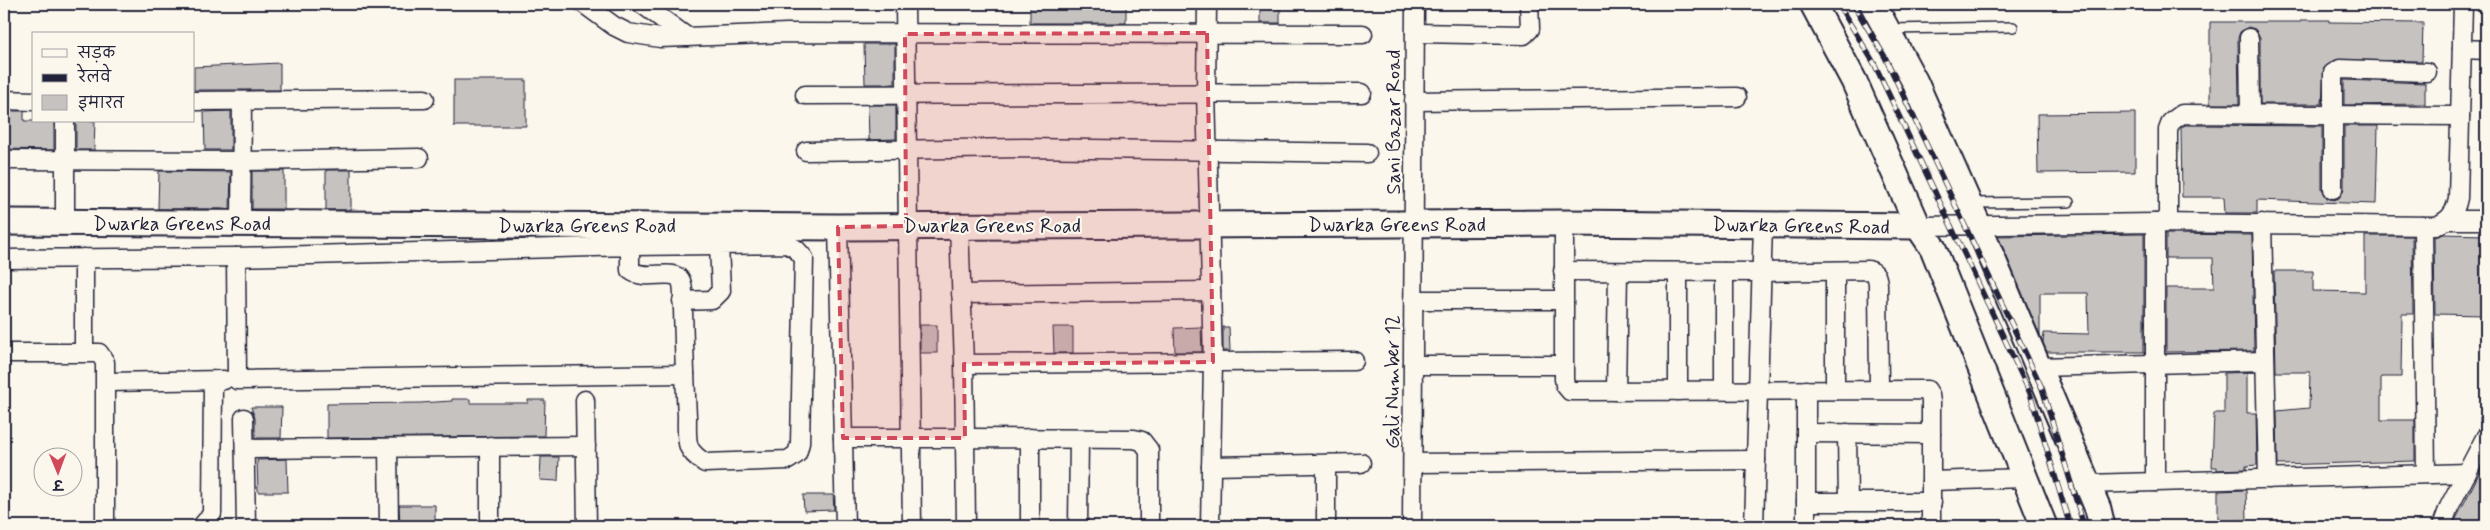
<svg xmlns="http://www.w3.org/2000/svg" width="2490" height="530" viewBox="0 0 2490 530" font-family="Mynerve,'Playpen Sans Deva',sans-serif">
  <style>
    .building { fill: #c6c2c0; stroke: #22223b }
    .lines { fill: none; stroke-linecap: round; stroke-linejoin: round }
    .lane-casing { stroke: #22223b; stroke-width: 12 }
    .street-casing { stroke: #22223b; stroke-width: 21 }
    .secondary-casing { stroke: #22223b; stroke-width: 29 }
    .lane { stroke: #fbf7ec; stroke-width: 9 }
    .street { stroke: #fbf7ec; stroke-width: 18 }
    .secondary { stroke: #fbf7ec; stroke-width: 25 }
    .rail-casing { stroke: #22223b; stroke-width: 5.5 }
    .rail { stroke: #fbf7ec; stroke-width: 4; stroke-dasharray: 11; stroke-linecap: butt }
    .marked { fill: #d1495b; fill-opacity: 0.2; stroke: #d1495b; stroke-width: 4; stroke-dasharray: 10 6; stroke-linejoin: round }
    .labels { text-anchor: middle; stroke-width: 4.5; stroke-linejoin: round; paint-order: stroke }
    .street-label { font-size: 20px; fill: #22223b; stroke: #fbf7ec }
  </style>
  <rect width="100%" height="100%" fill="#fbf7ec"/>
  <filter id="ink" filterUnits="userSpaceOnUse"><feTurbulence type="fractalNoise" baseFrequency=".02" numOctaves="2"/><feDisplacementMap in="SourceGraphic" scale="10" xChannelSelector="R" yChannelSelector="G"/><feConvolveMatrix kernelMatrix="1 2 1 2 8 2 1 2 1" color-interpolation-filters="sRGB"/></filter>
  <g filter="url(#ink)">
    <g class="building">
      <rect x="1030" y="4" width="96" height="19"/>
      <rect x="1260" y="4" width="20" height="19"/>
      <path d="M 2301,20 L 2329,20 L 2329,22 L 2423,23 L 2422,61 L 2335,60 L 2324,68 L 2322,104 L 2260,104 L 2260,37 L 2255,29 L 2248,27 L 2240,32 L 2238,38 L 2239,104 L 2210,104 L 2210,22 L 2301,22 Z"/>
      <path d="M 864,44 L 895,44 L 895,84 L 865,84 Z"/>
      <path d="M 280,63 L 280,90 L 194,90 L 194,67 Z"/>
      <rect x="454" y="80" width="72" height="46"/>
      <path d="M 2344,80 L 2425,83 L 2425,104 L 2344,105 Z"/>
      <path d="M 868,105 L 896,105 L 896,139 L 869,140 Z"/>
      <path d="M 4,111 L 24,111 L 24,121 L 54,121 L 54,150 L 4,149 Z"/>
      <path d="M 231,111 L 231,150 L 205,150 L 204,112 Z"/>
      <path d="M 2135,113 L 2135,172 L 2038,173 L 2037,114 Z"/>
      <path d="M 76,121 L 95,121 L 94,150 L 76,150 Z"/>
      <path d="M 2185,125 L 2322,126 L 2322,189 L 2327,198 L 2333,200 L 2339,198 L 2344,189 L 2344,126 L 2378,126 L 2376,204 L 2257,200 L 2257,213 L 2225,213 L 2224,197 L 2182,197 L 2181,128 Z"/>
      <rect x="326" y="170" width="25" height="40"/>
      <path d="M 159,171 L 231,172 L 230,209 L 158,209 Z"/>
      <rect x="252" y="171" width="32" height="38"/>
      <path d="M 2144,234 L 2144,352 L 2047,352 L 2043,343 L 2044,333 L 2089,334 L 2088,293 L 2040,293 L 2040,336 L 1998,236 Z"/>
      <path d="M 2166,234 L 2252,235 L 2254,351 L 2166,352 L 2166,288 L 2214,288 L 2213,258 L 2166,258 Z"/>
      <path d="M 2444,234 L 2486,235 L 2486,315 L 2435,314 L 2434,237 Z"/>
      <path d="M 2365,236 L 2412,236 L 2413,314 L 2402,314 L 2401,377 L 2381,377 L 2381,420 L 2415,420 L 2415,461 L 2278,465 L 2277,411 L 2309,408 L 2310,372 L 2276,372 L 2274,271 L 2313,271 L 2313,291 L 2365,292 Z"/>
      <rect x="920" y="325" width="17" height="28"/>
      <path d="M 1053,327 L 1073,327 L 1073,353 L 1054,353 Z"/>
      <path d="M 1201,327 L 1202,352 L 1175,352 L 1174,328 Z"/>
      <path d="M 1223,327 L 1229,327 L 1230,351 L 1223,351 Z"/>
      <path d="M 2247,372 L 2247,413 L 2256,413 L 2257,465 L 2246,466 L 2246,469 L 2217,470 L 2217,467 L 2212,467 L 2214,413 L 2224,413 L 2224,373 L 2255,372 Z"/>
      <path d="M 452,399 L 470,399 L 470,403 L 528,403 L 528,400 L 545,400 L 544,436 L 327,438 L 327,404 L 420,403 L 452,401 Z"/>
      <path d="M 251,407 L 282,407 L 281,438 L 255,438 L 255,418 Z"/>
      <path d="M 541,457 L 559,457 L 558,481 L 540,480 Z"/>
      <path d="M 287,459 L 288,492 L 258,492 L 257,460 Z"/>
      <path d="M 2486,460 L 2486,526 L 2453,526 L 2455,521 Z"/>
      <path d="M 2246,490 L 2247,520 L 2218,521 L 2218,491 Z"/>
      <path d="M 803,495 L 833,495 L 834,510 L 804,511 Z"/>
      <path d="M 399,505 L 435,505 L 435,526 L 400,526 Z"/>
    </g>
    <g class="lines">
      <g class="lane-casing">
        <g id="lane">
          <path d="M 1888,29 L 2013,27"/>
          <path d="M 1972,203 L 2069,202"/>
        </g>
      </g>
      <g class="street-casing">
        <g id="street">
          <path d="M 584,4 L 614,26 L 628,33 L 660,38 L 787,33 L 1363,34"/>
          <path d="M 642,4 L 687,37"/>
          <path d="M 905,4 L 912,526"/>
          <path d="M 1207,4 L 1206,92 L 1213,362 L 1210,526"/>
          <path d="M 1415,33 L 1524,35 L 1530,29 L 1529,4"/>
          <path d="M 2249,38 L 2250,114"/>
          <path d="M 2462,49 L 2486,50"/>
          <path d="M 805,95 L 1362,93"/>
          <path d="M 4,100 L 34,101"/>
          <path d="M 194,101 L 425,99"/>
          <path d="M 1414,101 L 1737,97"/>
          <path d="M 806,151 L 1024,148 L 1367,153"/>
          <path d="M 4,160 L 241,161 L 419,158"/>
          <path d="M 2333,189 L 2333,73 L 2340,69 L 2427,72"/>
          <path d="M 2448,220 L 2486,220"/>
          <path d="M 65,222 L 65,121"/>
          <path d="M 241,223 L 242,101"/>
          <path d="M 1564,223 L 1564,379 L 1565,385 L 1570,391 L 1927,390 L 1930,395 L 1931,402 L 1931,526"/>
          <path d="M 2168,223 L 2168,130 L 2171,122 L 2182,114 L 2460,116"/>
          <path d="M 2262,223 L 2268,479"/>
          <path d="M 959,225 L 964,364"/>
          <path d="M 1918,226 L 2155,223 L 2436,226 C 2450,220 2455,213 2458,198 L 2463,4"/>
          <path d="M 2423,226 L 2426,474"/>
          <path d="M 838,227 L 845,526"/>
          <path d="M 630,246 L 719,245"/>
          <path d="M 236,257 L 630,246 L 630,270 C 645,282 671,268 680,279 C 685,287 682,301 683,309 C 684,345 685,381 687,416 C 687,425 686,439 689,447 C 692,454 699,459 705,463 L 788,460 L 797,454 L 800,443 L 804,258 L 796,249 L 787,244 L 719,245 L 721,291 L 712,300 L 682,301"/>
          <path d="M 4,259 L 236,257 L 237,380 L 685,374"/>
          <path d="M 1563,271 L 1761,272 L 1868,270 C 1876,272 1877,276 1878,284 L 1879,389"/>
          <path d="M 1678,272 L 1678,391"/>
          <path d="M 961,294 L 1211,291"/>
          <path d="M 1413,300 L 1563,300"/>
          <path d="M 84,352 L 84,258"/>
          <path d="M 4,353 L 99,353 L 105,362 L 105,526"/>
          <path d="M 1413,365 L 1564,365"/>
          <path d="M 2038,367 L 2265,361"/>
          <path d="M 107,382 L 224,380"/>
          <path d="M 1724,390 L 1724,272"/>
          <path d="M 1806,390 L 1806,526"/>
          <path d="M 1835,390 L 1835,271"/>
          <path d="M 1616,391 L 1618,272"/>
          <path d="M 585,400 L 587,526"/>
          <path d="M 244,418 L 246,526"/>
          <path d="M 1806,433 L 1931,434"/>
          <path d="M 1847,433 L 1848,502"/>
          <path d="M 843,438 L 965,438 L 964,364 L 1354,361"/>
          <path d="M 1030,438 L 1030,526"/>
          <path d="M 388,448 L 389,526"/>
          <path d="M 245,449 L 586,446"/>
          <path d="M 1413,463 L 1756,460"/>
          <path d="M 1211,466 L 1361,463"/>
          <path d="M 1931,481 L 2025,478"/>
          <path d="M 2155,482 L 2155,223"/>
          <path d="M 2087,484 L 2467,473"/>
          <path d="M 1806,502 L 1932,502"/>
          <path d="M 202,526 L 212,514 L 213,381"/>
          <path d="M 490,526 L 490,446"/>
          <path d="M 966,526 L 965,438 L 1134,439 L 1142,441 L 1149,450 L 1149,526"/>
          <path d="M 1078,526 L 1079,439"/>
          <path d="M 1326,526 L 1326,464"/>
          <path d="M 1412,526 L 1415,4"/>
          <path d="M 1754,526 L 1763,225"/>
          <path d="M 2442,526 L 2449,507 L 2486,436"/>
        </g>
      </g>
      <g class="secondary-casing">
        <g id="secondary">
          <path d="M 1813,4 L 1854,81 L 1918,226 L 1933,248 L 2044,526"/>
          <path d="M 1873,4 L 1915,82 L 1979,227 L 2098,509 L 2102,526"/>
          <path d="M 4,222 L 838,227 L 1564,223 L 1918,226"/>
        </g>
      </g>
      <use href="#lane" class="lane"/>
      <use href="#street" class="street"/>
      <use href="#secondary" class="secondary"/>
      <g class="rail-casing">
        <g id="rail">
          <path d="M 1838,4 L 1874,63 L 2030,393 L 2070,526"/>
          <path d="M 1853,4 L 1885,57 L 2042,388 L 2084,526"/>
        </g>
      </g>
      <use href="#rail" class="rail"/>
    </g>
  </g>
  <path class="marked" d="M 1207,33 L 1213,362 L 964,364 L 965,438 L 843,438 L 838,227 L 906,226 L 905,34 Z"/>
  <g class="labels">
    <g class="street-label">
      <text transform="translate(1393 122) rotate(-90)" y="7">Sani Bazar Road</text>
      <text x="182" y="230">Dwarka Greens Road</text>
      <text x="1397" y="231">Dwarka Greens Road</text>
      <text x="587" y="232">Dwarka Greens Road</text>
      <text x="992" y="232">Dwarka Greens Road</text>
      <text transform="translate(1801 225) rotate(1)" y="7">Dwarka Greens Road</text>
      <text transform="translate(1392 382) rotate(-90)" y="7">Gali Number 12</text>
    </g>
  </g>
  <rect width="2490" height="530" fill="none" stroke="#fbf7ec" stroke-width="20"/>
  <rect x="10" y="10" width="2470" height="510" fill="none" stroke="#22223b" stroke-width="2" filter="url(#ink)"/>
  <rect x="32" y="32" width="162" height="90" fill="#fbf7ec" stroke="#a4a2a5"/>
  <rect x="42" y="49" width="25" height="8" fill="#fbf7ec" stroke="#a4a2a5"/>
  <text x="78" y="58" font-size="15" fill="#22223b">सड़क</text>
  <rect x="42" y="74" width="25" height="8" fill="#22223b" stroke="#a4a2a5"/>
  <text x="78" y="82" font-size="15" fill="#22223b">रेलवे</text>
  <rect x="42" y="95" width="25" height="15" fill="#c6c2c0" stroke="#a4a2a5"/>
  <text x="78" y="108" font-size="15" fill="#22223b">इमारत</text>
  <g transform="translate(58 472) rotate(179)"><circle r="24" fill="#fbf7ec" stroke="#a4a2a5"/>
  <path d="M0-4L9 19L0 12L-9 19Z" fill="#d1495b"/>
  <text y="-8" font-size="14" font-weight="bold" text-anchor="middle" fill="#22223b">उ</text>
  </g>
</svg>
